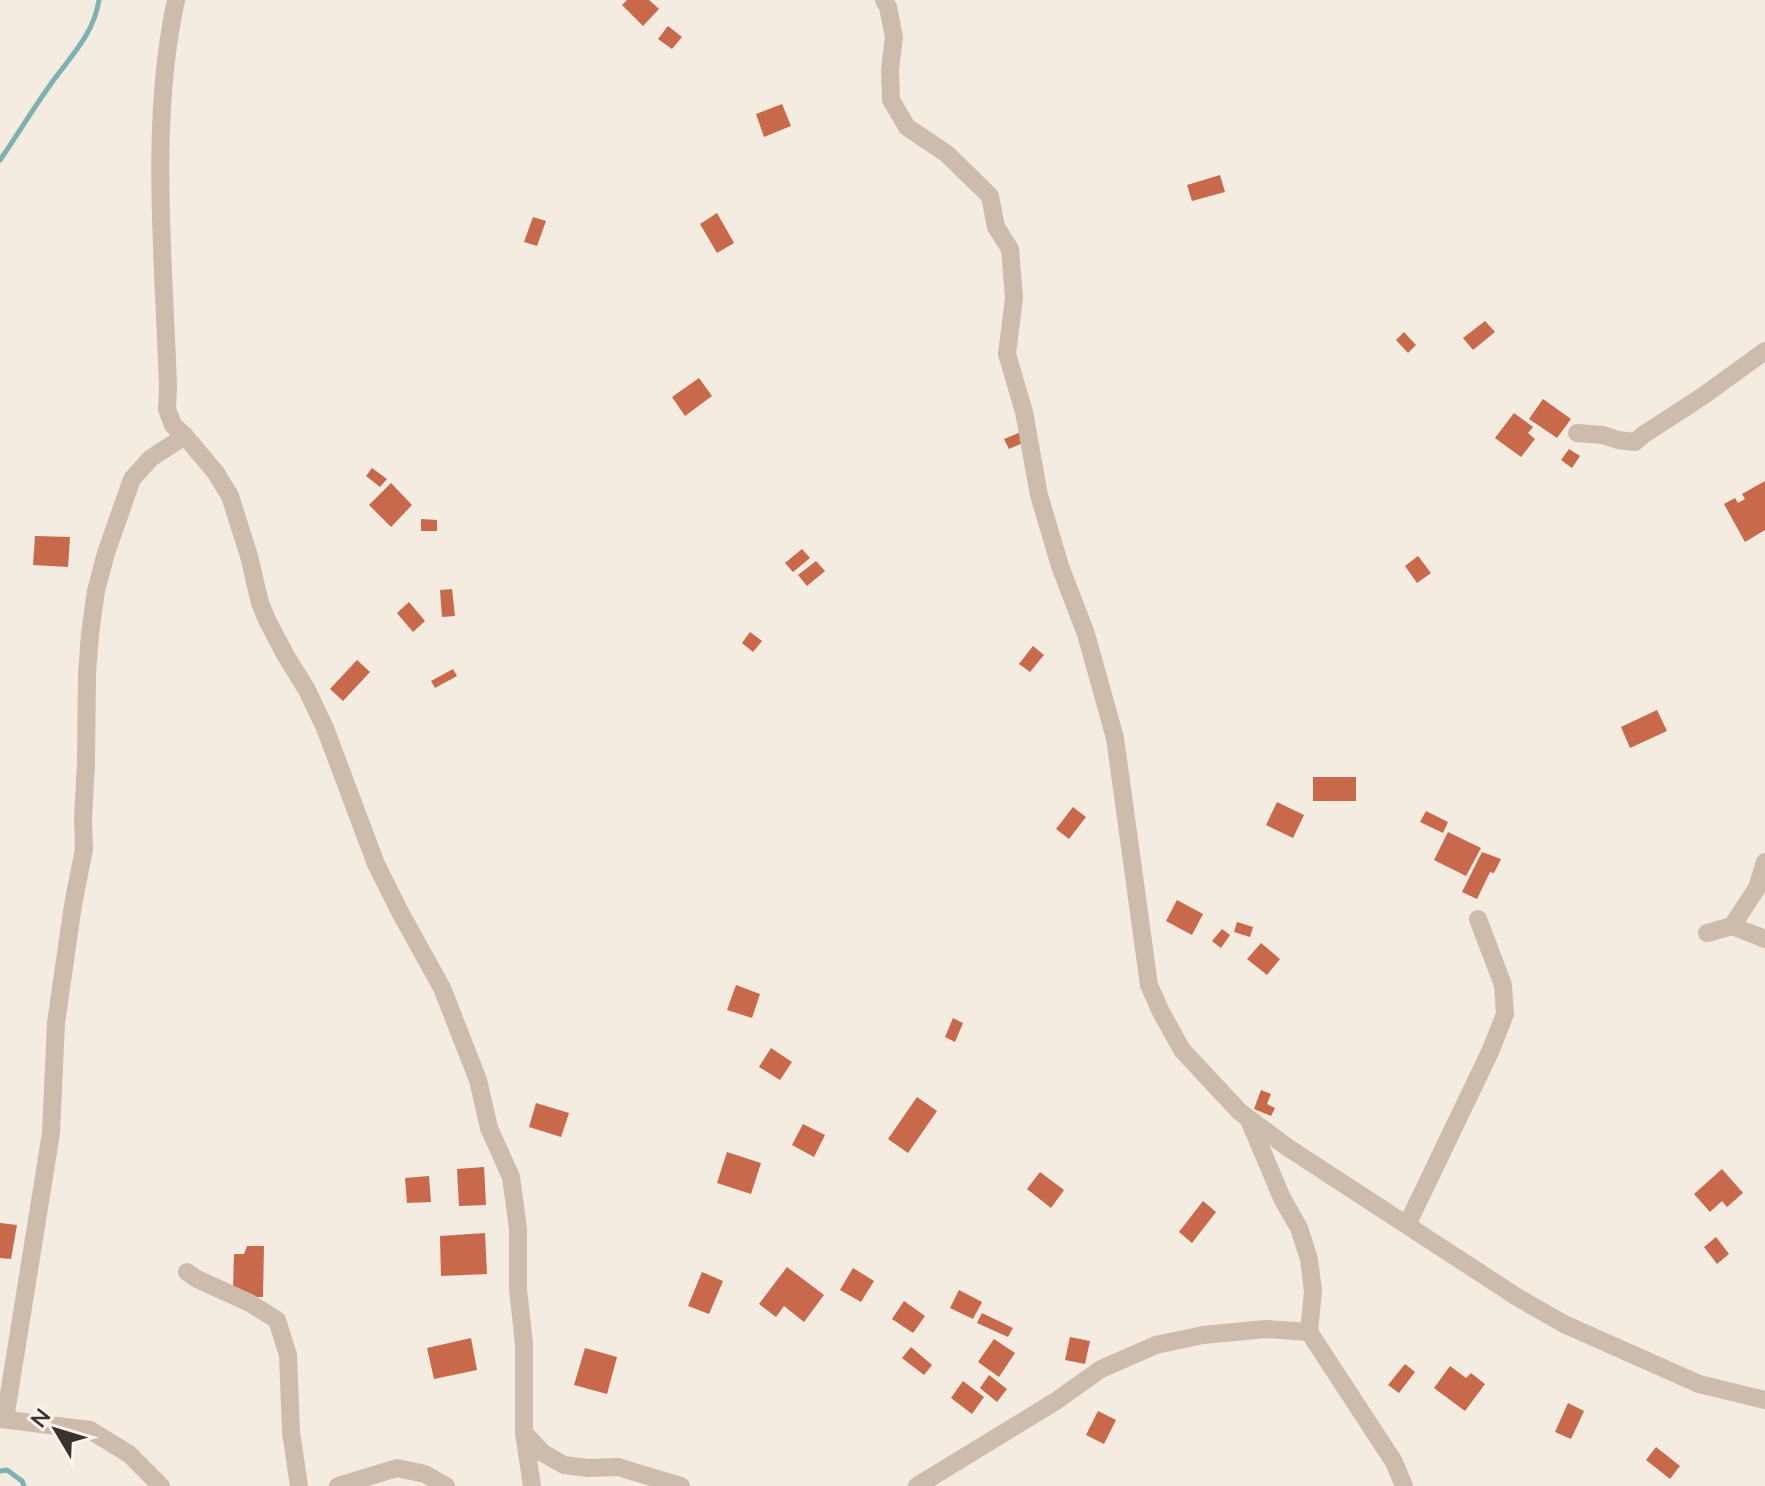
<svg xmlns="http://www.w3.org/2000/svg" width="1765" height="1486" viewBox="0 0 1765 1486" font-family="Mulish,sans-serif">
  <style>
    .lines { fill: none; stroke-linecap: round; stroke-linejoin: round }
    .stream { stroke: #7fb0b2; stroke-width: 5 }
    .building { fill: #c8694b }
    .street { stroke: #cdbbac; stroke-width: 18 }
  </style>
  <rect width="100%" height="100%" fill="#f4ebe1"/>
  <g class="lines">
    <g class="stream">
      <path d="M 0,160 C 18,134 34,107 53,81 C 72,55 94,33 99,0"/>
      <path d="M 0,1471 L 7,1470 L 22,1481 L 24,1486"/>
    </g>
  </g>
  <g class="building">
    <path d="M 627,0 L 649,0 L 659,9 L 643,26 L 622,5 Z"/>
    <path d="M 668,26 L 682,37 L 672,49 L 658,39 Z"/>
    <path d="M 782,104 L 791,126 L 764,137 L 756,114 Z"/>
    <path d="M 1220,175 L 1225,192 L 1192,201 L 1187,185 Z"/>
    <path d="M 717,213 L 734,243 L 717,253 L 700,224 Z"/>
    <path d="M 533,217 L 546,221 L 537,246 L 524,242 Z"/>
    <path d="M 1485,321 L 1495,332 L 1473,350 L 1463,338 Z"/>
    <path d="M 1404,332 L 1416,345 L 1408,353 L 1396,340 Z"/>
    <path d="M 699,378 L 712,396 L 685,416 L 672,397 Z"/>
    <path d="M 1543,399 L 1571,419 L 1557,438 L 1529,419 Z"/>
    <path d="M 1514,413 L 1533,427 L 1528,433 L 1535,439 L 1521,457 L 1495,438 Z"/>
    <path d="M 1021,432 L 1025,442 L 1009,449 L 1004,439 Z"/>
    <path d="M 1569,449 L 1580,456 L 1572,468 L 1561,460 Z"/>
    <path d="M 372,468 L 387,479 L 380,487 L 366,476 Z"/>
    <path d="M 1765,481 L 1765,530 L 1745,542 L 1724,504 L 1735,498 L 1738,503 L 1745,499 L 1742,494 Z"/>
    <path d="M 391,483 L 412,505 L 391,527 L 369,505 Z"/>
    <path d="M 421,519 L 437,520 L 437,531 L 421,531 Z"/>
    <path d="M 35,536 L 70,537 L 68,567 L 33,565 Z"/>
    <path d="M 802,549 L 810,558 L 793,572 L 785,563 Z"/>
    <path d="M 1418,556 L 1431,573 L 1417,583 L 1405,566 Z"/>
    <path d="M 816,561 L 825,571 L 807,586 L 798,575 Z"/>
    <path d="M 452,589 L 455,616 L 442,617 L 440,590 Z"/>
    <path d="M 409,602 L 425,621 L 413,632 L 397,613 Z"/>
    <path d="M 750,632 L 762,641 L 753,652 L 742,643 Z"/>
    <path d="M 1033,646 L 1044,655 L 1030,672 L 1019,664 Z"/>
    <path d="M 357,660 L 370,672 L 343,701 L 330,689 Z"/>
    <path d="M 453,669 L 457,676 L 435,688 L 431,681 Z"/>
    <path d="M 1657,710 L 1667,731 L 1630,748 L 1621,727 Z"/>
    <rect x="1313" y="777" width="43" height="24"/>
    <path d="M 1277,802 L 1304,815 L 1293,838 L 1266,825 Z"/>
    <path d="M 1073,807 L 1086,817 L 1069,839 L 1056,829 Z"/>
    <path d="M 1426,811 L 1448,822 L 1443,833 L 1420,822 Z"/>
    <path d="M 1448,832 L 1481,848 L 1466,876 L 1434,860 Z"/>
    <path d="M 1482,852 L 1501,859 L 1494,873 L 1490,872 L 1477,899 L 1462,892 Z"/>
    <path d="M 1177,900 L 1203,914 L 1192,935 L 1166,921 Z"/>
    <path d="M 1237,922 L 1253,927 L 1250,937 L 1234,932 Z"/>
    <path d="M 1222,929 L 1230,935 L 1221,948 L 1212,941 Z"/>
    <path d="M 1261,943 L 1280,959 L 1267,975 L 1247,959 Z"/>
    <path d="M 736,985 L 760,994 L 752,1018 L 727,1010 Z"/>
    <path d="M 953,1018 L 963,1023 L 955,1042 L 945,1037 Z"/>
    <path d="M 771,1048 L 792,1062 L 780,1080 L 759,1067 Z"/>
    <path d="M 1261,1090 L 1271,1094 L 1267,1104 L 1275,1108 L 1271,1116 L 1254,1109 Z"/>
    <path d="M 917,1097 L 937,1111 L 908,1153 L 888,1139 Z"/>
    <path d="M 536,1103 L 569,1113 L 561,1137 L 529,1127 Z"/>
    <path d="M 803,1124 L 825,1135 L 814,1157 L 792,1145 Z"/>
    <path d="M 727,1152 L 761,1163 L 751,1194 L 717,1183 Z"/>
    <path d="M 484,1167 L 486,1205 L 459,1206 L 457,1169 Z"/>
    <path d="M 1722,1169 L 1743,1193 L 1727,1207 L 1722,1201 L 1710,1212 L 1694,1194 Z"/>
    <path d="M 1040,1172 L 1064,1190 L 1051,1208 L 1027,1189 Z"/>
    <path d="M 429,1176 L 431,1202 L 407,1203 L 405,1178 Z"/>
    <path d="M 1203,1201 L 1216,1212 L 1192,1243 L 1179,1232 Z"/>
    <path d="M 0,1223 L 17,1225 L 11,1259 L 0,1258 Z"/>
    <path d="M 485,1233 L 487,1274 L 441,1276 L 440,1236 Z"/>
    <path d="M 1716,1237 L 1729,1254 L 1717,1264 L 1704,1247 Z"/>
    <path d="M 247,1246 L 264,1246 L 263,1297 L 242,1297 L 233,1290 L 234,1254 L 244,1254 Z"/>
    <path d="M 787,1267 L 824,1295 L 804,1322 L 784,1306 L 776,1317 L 759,1304 Z"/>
    <path d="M 853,1268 L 874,1281 L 861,1302 L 840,1290 Z"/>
    <path d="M 702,1272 L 723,1281 L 709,1314 L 688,1306 Z"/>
    <path d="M 959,1290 L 982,1302 L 973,1319 L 950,1308 Z"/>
    <path d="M 904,1301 L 925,1316 L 913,1333 L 892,1319 Z"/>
    <path d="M 982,1313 L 1013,1328 L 1008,1337 L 977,1323 Z"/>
    <path d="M 1070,1337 L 1090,1341 L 1085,1364 L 1065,1360 Z"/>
    <path d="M 471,1338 L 477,1370 L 434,1379 L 427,1348 Z"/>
    <path d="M 994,1339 L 1015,1353 L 999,1377 L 978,1362 Z"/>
    <path d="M 911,1347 L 932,1365 L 924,1375 L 902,1358 Z"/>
    <path d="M 585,1348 L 617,1357 L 607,1394 L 574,1385 Z"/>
    <path d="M 1405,1364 L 1415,1372 L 1399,1393 L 1388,1385 Z"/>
    <path d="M 1450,1366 L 1466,1378 L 1471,1373 L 1485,1384 L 1465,1411 L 1434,1388 Z"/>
    <path d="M 989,1375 L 1007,1389 L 997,1402 L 980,1388 Z"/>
    <path d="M 963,1381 L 984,1397 L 972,1414 L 951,1398 Z"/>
    <path d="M 1568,1403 L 1584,1411 L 1571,1439 L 1555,1432 Z"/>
    <path d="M 1098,1411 L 1116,1420 L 1104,1444 L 1086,1435 Z"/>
    <path d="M 1656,1447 L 1680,1466 L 1670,1479 L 1646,1460 Z"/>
  </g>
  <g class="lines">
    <g class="street">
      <path d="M 176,0 C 149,123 164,261 168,387 L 167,409 L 173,425 L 185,436 L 216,473 L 230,496 L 249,556 L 260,603 L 267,620 L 286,656 L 307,690 L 325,728 L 376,864 L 400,912 L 442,988 L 478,1080 L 489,1128 L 511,1177 L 518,1229 L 518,1289 L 524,1344 L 524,1433 L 532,1486"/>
      <path d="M 884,0 L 888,7 L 894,37 L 890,69 L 891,100 L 907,127 L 947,154 L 990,196 L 996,227 L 1010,249 L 1014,298 L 1007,354 L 1024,412 L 1039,495 L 1060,566 L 1086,634 L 1115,738 L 1149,985 L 1160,1010 L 1182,1050 L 1240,1112 L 1287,1147 L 1517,1297 L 1564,1324 L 1699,1384 L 1765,1400"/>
      <path d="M 1577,433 L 1603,435 L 1618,440 L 1635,442 L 1643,435 L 1703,396 L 1765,351"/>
      <path d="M 1732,926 L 1765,939"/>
      <path d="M 1707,933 L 1732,926 L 1757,888 L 1765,862"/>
      <path d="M 1407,1225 L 1490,1052 L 1505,1014 L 1503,985 L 1478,919"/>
      <path d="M 187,1272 L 197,1279 L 250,1303 L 277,1320 L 288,1355 L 291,1432 L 299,1486"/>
      <path d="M 1309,1332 L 1394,1462 L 1404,1486"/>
      <path d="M 0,1419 L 90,1430 L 129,1454 L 161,1486"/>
      <path d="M 5,1419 L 51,1133 L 56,1023 L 73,905 L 84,849 L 83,819 L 86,763 L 87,674 L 90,634 L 96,591 L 106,553 L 132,479 L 151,458 L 185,436"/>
      <path d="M 524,1433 L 543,1453 L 564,1465 L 588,1468 L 618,1467 L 681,1486"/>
      <path d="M 338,1486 L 397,1468 L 425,1474 L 446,1486"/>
      <path d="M 917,1486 L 1056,1401 L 1101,1369 L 1156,1345 L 1203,1335 L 1266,1329 L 1309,1332 L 1313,1291 L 1309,1259 L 1299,1228 L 1282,1198 L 1249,1120"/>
    </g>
  </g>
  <g transform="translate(56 1430) rotate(308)" stroke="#fbf5ee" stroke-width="6" paint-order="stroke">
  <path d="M0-6L14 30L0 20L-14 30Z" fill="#3b302b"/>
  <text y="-12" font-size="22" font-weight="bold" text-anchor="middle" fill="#3b302b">N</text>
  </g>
</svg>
